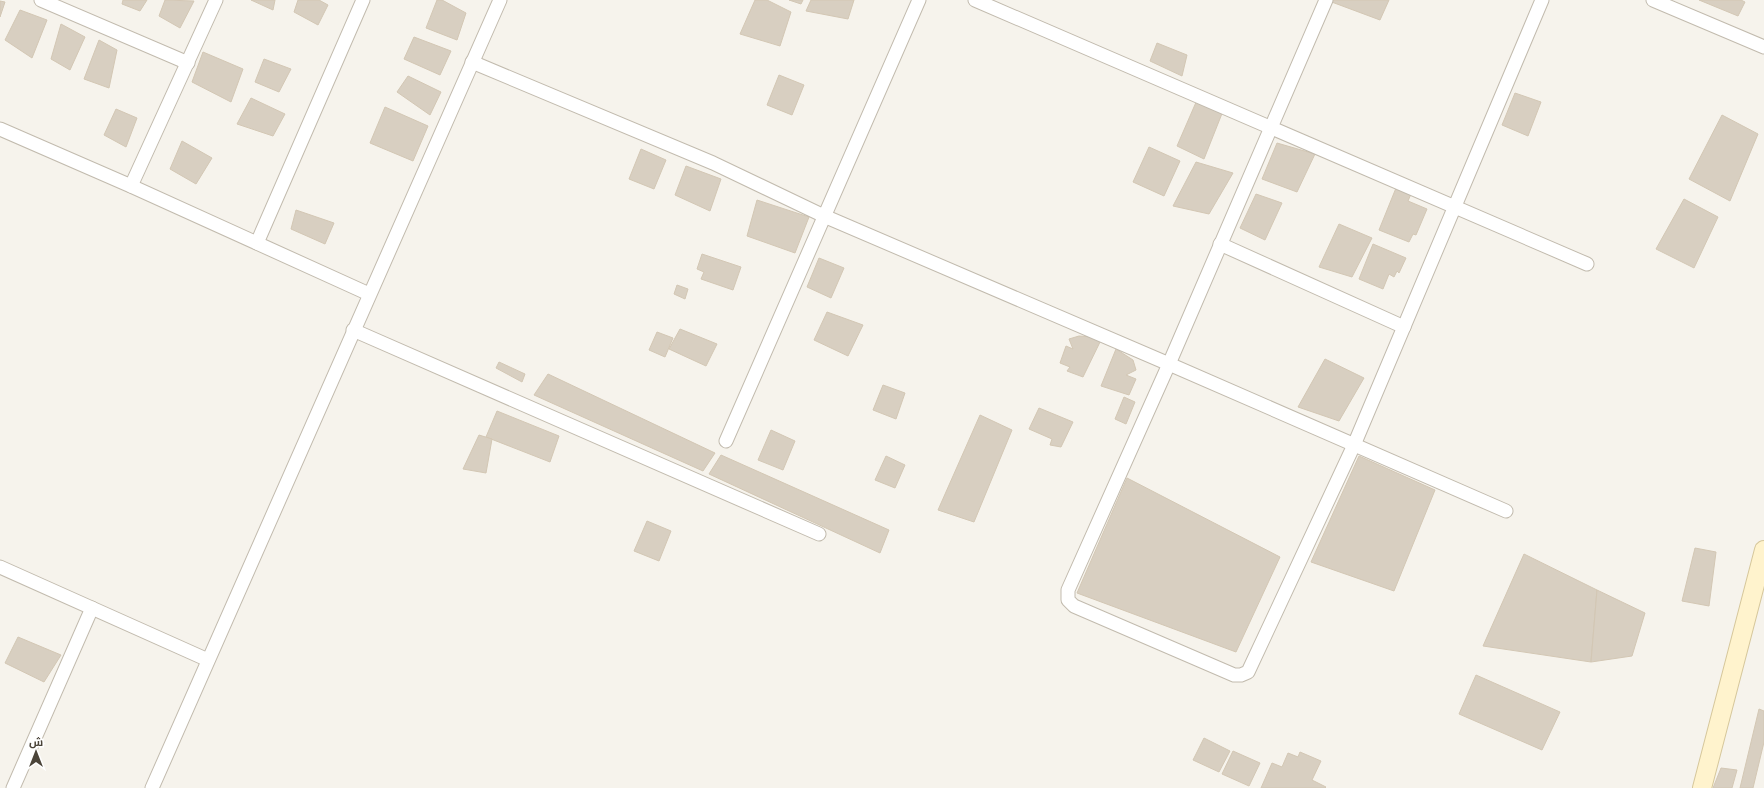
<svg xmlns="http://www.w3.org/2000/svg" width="1764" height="788" viewBox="0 0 1764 788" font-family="Poppins,Cairo,sans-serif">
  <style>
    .building { fill: #d8cfc1; stroke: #d3c7b4 }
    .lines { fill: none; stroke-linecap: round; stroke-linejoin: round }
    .street-casing { stroke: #c2bbae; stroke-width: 15 }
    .secondary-casing { stroke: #d6c79b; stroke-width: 20 }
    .street { stroke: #fff; stroke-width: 13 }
    .secondary { stroke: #fff3cd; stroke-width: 18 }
  </style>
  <rect width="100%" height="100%" fill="#f6f3ec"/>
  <g class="building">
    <path d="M 123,0 L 147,0 L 140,11 L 122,4 Z"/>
    <path d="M 165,0 L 194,1 L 180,28 L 159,16 Z"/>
    <path d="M 251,0 L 275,0 L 273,10 Z"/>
    <path d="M 298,0 L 319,0 L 328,5 L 318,25 L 294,12 Z"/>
    <path d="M 437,0 L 442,0 L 466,13 L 457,40 L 426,28 Z"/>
    <path d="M 755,0 L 767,0 L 791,12 L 780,46 L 740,34 Z"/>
    <path d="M 789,0 L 803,0 L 801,4 Z"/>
    <path d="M 811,0 L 854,0 L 848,19 L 806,11 Z"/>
    <path d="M 1329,0 L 1389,0 L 1380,20 L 1329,1 Z"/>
    <path d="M 1699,0 L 1741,0 L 1745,2 L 1738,16 Z"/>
    <path d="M 0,1 L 5,2 L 0,17 Z"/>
    <path d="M 20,10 L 47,20 L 32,58 L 5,40 Z"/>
    <path d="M 61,24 L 85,37 L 70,70 L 51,59 Z"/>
    <path d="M 414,37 L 451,51 L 440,75 L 404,59 Z"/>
    <path d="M 99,40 L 117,50 L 109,88 L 84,79 Z"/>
    <path d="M 1157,43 L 1187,55 L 1182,76 L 1150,61 Z"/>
    <path d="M 203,52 L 243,69 L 231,102 L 192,82 Z"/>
    <path d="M 264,59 L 291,69 L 279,92 L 255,82 Z"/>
    <path d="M 779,75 L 804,85 L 792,115 L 767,105 Z"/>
    <path d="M 408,76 L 441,92 L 430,115 L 397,92 Z"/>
    <path d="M 1515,93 L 1541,102 L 1528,136 L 1502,125 Z"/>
    <path d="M 251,98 L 285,114 L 273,136 L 237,124 Z"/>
    <path d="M 1197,100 L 1223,111 L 1204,159 L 1177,146 Z"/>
    <path d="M 385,107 L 428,126 L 413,161 L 370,143 Z"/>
    <path d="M 116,109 L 137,118 L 126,147 L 104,135 Z"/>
    <path d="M 1722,115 L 1758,134 L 1730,201 L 1689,179 Z"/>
    <path d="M 182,141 L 212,158 L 196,184 L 170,169 Z"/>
    <path d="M 1277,143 L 1315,154 L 1297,192 L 1262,179 Z"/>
    <path d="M 1149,147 L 1180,161 L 1164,196 L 1133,182 Z"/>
    <path d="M 641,149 L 666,160 L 654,189 L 629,179 Z"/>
    <path d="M 1196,162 L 1233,173 L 1209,214 L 1173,206 Z"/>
    <path d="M 686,166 L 721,179 L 710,211 L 675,195 Z"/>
    <path d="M 1396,188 L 1411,194 L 1408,201 L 1427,209 L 1416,235 L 1413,234 L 1409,242 L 1379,230 Z"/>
    <path d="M 1256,194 L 1282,203 L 1265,240 L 1240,228 Z"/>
    <path d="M 1684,199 L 1718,217 L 1694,268 L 1656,249 Z"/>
    <path d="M 757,200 L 809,217 L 795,253 L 747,236 Z"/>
    <path d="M 296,210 L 334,223 L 325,244 L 291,229 Z"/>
    <path d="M 1339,224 L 1372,238 L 1352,277 L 1319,267 Z"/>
    <path d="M 1373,244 L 1406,258 L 1399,273 L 1397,271 L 1394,277 L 1389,274 L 1383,289 L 1359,279 Z"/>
    <path d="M 702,254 L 741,267 L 733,290 L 701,279 L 704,272 L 697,269 Z"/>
    <path d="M 819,258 L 844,268 L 831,298 L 807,287 Z"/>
    <path d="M 677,285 L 688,289 L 685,299 L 674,294 Z"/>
    <path d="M 827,312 L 863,325 L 848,356 L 814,340 Z"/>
    <path d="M 680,329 L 717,344 L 706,366 L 669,349 Z"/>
    <path d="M 657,332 L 673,338 L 665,357 L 649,350 Z"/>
    <path d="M 1079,336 L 1095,337 L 1101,340 L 1083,377 L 1067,371 L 1070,367 L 1060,363 L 1066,346 L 1073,349 L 1069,339 Z"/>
    <path d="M 1116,349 L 1133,360 L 1136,370 L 1126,375 L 1136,379 L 1129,395 L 1101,386 Z"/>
    <path d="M 1325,359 L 1364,378 L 1339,421 L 1298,407 Z"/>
    <path d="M 499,362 L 525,374 L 522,382 L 496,368 Z"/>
    <path d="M 548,374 L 715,453 L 703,471 L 534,395 Z"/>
    <path d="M 883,385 L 905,393 L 896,419 L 873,410 Z"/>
    <path d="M 1124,397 L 1135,402 L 1126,424 L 1115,419 Z"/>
    <path d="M 1039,408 L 1073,422 L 1061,447 L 1050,445 L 1052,439 L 1029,429 Z"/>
    <path d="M 497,411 L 559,436 L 550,462 L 486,437 Z"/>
    <path d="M 980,415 L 1012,430 L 974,522 L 938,510 Z"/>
    <path d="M 771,430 L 795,441 L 783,470 L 758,460 Z"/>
    <path d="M 479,435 L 492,439 L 486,473 L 463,469 Z"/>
    <path d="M 721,455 L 889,530 L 880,553 L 709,474 Z"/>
    <path d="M 886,456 L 905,465 L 895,488 L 875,480 Z"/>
    <path d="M 1359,456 L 1435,490 L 1394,591 L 1311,562 Z"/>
    <path d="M 1127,478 L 1280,557 L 1236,652 L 1077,593 Z"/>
    <path d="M 647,521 L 671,531 L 659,561 L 634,551 Z"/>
    <path d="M 1695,548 L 1716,552 L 1709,606 L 1682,601 Z"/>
    <path d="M 1524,554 L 1597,590 L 1591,662 L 1483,646 Z"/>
    <path d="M 1597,590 L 1645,613 L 1632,656 L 1591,662 Z"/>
    <path d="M 18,637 L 61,655 L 44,682 L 5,663 Z"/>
    <path d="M 1476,675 L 1560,712 L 1542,750 L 1459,714 Z"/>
    <path d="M 1759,709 L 1764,711 L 1764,742 L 1753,788 L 1740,788 Z"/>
    <path d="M 1204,738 L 1230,751 L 1219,772 L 1193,760 Z"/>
    <path d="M 1233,751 L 1260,763 L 1249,786 L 1222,774 Z"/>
    <path d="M 1300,752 L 1321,761 L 1312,780 L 1326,787 L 1325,788 L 1261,788 L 1272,763 L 1282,767 L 1288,753 L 1298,757 Z"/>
    <path d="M 1721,768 L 1737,770 L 1732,788 L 1713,788 Z"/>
  </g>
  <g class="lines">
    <g class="street-casing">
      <g id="street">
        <path d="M 41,0 L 188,63"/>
        <path d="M 975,0 L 1587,264"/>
        <path d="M 1326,0 L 1169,364 L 1068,590 L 1068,600 L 1074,606 L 1234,675 L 1241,675 L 1248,672 L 1354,445 L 1542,0"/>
        <path d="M 1653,0 L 1764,47"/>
        <path d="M 472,62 L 713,163 L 824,216 L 1169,364 L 1506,511"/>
        <path d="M 0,129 L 131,186 L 369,294"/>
        <path d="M 131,186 L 216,0"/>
        <path d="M 257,243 L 363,0"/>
        <path d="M 1220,244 L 1404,327"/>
        <path d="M 353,330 L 819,534"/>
        <path d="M 726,441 L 919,0"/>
        <path d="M 0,567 L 208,660"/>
        <path d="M 13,788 L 92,608"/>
        <path d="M 152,788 L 500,0"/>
      </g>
    </g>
    <g class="secondary-casing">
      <path id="secondary" d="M 1702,788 L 1764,550"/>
    </g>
    <use href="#street" class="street"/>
    <use href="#secondary" class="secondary"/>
  </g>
  <g transform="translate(36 752)" stroke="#ffffff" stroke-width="3" paint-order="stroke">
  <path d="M0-3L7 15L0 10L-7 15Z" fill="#4b4439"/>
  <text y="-6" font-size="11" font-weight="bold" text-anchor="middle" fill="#4b4439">ش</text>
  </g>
</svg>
